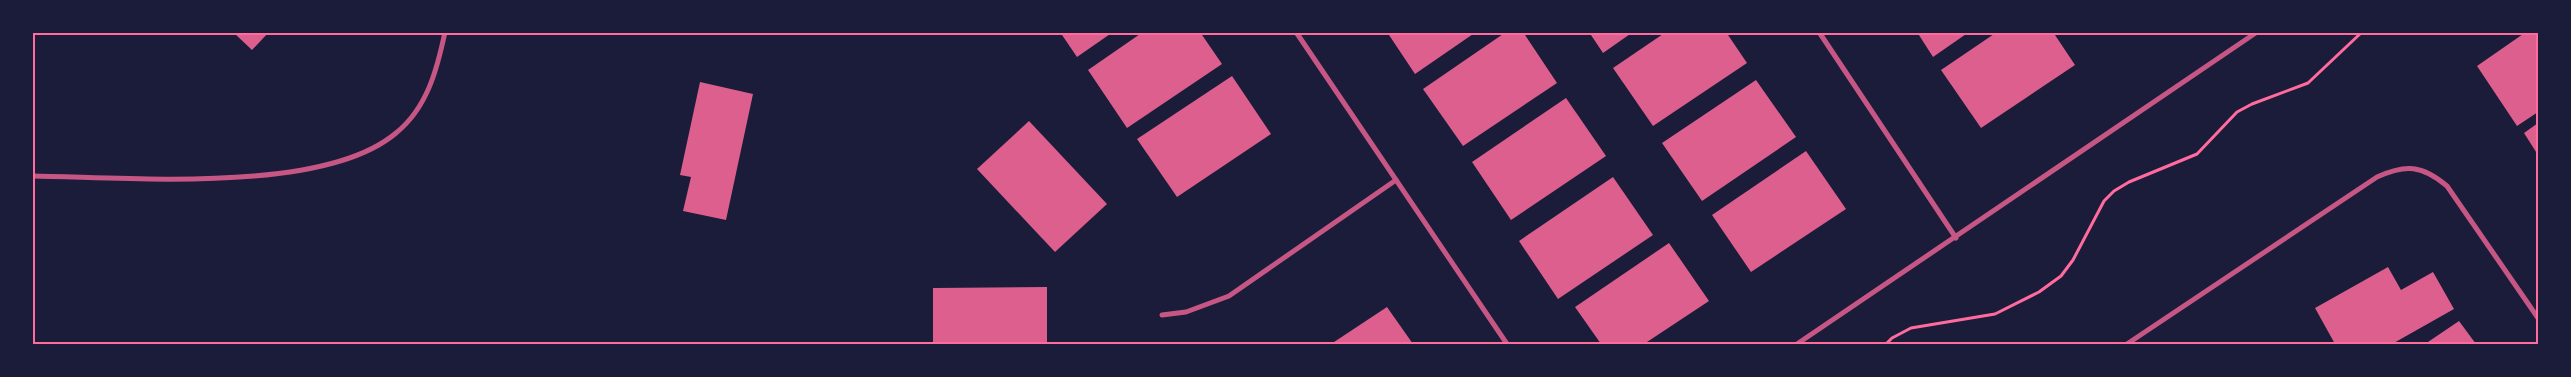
<svg xmlns="http://www.w3.org/2000/svg" width="2571" height="377" viewBox="0 0 2571 377" font-family="Arial,sans-serif">
  <style>
    .building { fill: #dd5f8e }
    .lines { fill: none; stroke-linecap: round; stroke-linejoin: round }
    .path { stroke: #ff6b9d; stroke-width: 3 }
    .minor { stroke: #c65784; stroke-width: 5 }
    .neatline { fill: none; stroke: #ff6b9d; stroke-width: 2 }
  </style>
  <rect width="100%" height="100%" fill="#1b1b3a"/>
  <g class="building">
    <path d="M 233,32 L 269,32 L 252,50 Z"/>
    <path d="M 1060,32 L 1113,32 L 1077,57 Z"/>
    <path d="M 1143,32 L 1200,32 L 1222,64 L 1127,128 L 1088,70 Z"/>
    <path d="M 1387,32 L 1476,32 L 1415,74 Z"/>
    <path d="M 1506,32 L 1523,32 L 1557,83 L 1463,146 L 1423,89 Z"/>
    <path d="M 1589,32 L 1633,32 L 1603,53 Z"/>
    <path d="M 1666,32 L 1726,32 L 1747,63 L 1653,126 L 1613,68 Z"/>
    <path d="M 1917,32 L 1969,32 L 1933,57 Z"/>
    <path d="M 1997,32 L 2053,32 L 2075,65 L 1981,128 L 1941,70 Z"/>
    <path d="M 2526,32 L 2538,32 L 2538,112 L 2517,126 L 2477,66 Z"/>
    <path d="M 1232,76 L 1271,134 L 1177,197 L 1137,139 Z"/>
    <path d="M 1756,80 L 1796,137 L 1702,201 L 1662,143 Z"/>
    <path d="M 700,82 L 753,94 L 726,220 L 683,211 L 691,177 L 680,175 Z"/>
    <path d="M 1566,98 L 1606,156 L 1511,220 L 1472,162 Z"/>
    <path d="M 1029,121 L 1107,204 L 1055,252 L 977,169 Z"/>
    <path d="M 2538,123 L 2538,155 L 2524,133 Z"/>
    <path d="M 1806,151 L 1846,209 L 1751,272 L 1712,215 Z"/>
    <path d="M 1613,177 L 1653,235 L 1558,299 L 1519,241 Z"/>
    <path d="M 1669,243 L 1709,301 L 1644,344 L 1601,344 L 1575,307 Z"/>
    <path d="M 2388,267 L 2401,290 L 2433,272 L 2454,309 L 2392,344 L 2335,344 L 2315,308 Z"/>
    <path d="M 1047,287 L 1047,344 L 933,344 L 933,288 Z"/>
    <path d="M 1387,307 L 1413,344 L 1331,344 Z"/>
    <path d="M 2459,321 L 2476,344 L 2425,344 Z"/>
  </g>
  <g class="lines">
    <path class="path" d="M 1886,344 L 1892,338 L 1911,328 L 1995,314 L 2039,292 L 2061,276 L 2073,260 L 2104,201 L 2114,191 L 2129,182 L 2197,154 L 2237,112 L 2252,104 L 2308,83 L 2362,32"/>
    <g class="minor">
      <path d="M 1296,32 L 1507,344"/>
      <path d="M 1819,32 L 1956,238"/>
      <path d="M 32,176 C 127,177 323,195 396,133 C 427,108 437,70 445,32"/>
      <path d="M 1162,315 L 1186,312 L 1229,296 L 1396,180"/>
      <path d="M 1797,344 L 2257,32"/>
      <path d="M 2127,344 L 2377,177 C 2406,164 2422,165 2447,186 L 2538,318"/>
    </g>
  </g>
  <rect width="2571" height="377" fill="none" stroke="#1b1b3a" stroke-width="68"/>
  <rect x="34" y="34" width="2503" height="309" class="neatline"/>
</svg>
